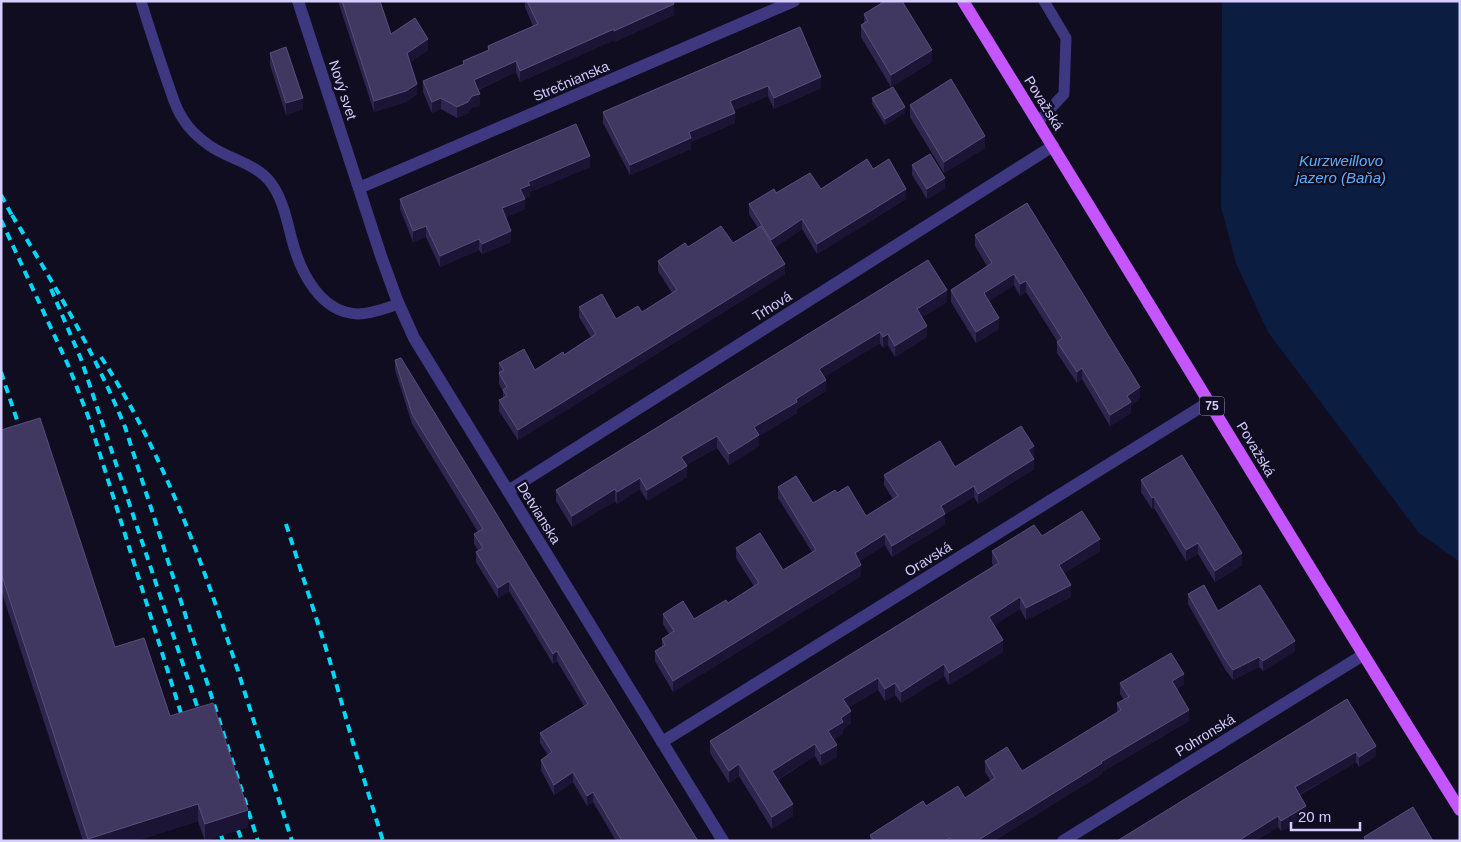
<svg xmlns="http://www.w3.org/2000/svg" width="1461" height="842" viewBox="0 0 1461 842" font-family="Arial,sans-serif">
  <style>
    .water { fill: #0b1e42 }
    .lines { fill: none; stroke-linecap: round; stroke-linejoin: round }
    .service { stroke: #3d3880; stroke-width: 11 }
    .minor { stroke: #3d3880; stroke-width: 12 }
    .primary { stroke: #c455ff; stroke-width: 12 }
    .rail { stroke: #00d8f8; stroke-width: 4; stroke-dasharray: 8 6; stroke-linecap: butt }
    .wall { fill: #2f264f }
    .shaded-wall { fill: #1c1435 }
    .building { fill: #413862; stroke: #584f7b }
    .labels { text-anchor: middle; stroke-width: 5; stroke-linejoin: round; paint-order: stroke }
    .shield { fill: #110d21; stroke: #9a94bc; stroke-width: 1 }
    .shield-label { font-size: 12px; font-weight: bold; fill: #d5ceff }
    .street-label { font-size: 14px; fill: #d5ceff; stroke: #110d21 }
    .water-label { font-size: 15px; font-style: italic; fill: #5caeff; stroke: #110d21 }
  </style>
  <rect width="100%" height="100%" fill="#110d21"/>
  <path class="water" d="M 1222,1 L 1460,1 L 1460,562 L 1419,533 L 1268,332 L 1236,263 L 1221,207 Z"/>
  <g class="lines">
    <g class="service">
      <path d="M 141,1 C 149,28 158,54 167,81 C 172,94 175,108 183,119 C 189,129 200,139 210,146 C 229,159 257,164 271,183 C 283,199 287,221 292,240 C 300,271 320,313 358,314 C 372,314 386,308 399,304"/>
      <path d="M 1038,122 L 1064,94 L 1066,38 L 1044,1"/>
    </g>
    <g class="minor">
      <path d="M 298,1 L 381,256 L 397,300 L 414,338 L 723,841"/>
      <path d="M 359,188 L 794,1"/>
      <path d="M 508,491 L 1053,146"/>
      <path d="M 662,742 L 1209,402"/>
      <path d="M 1063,841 L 1363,655"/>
    </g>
    <path class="primary" d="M 963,1 C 1130,270 1292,542 1460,810"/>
    <g class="rail">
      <path d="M 1,195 L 15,221"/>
      <path d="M 12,215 C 54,284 94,351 125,427 L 258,841"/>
      <path d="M 1,220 L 69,367 L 88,416 L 185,726"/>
      <path d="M 51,289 L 81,359 L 202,721"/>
      <path d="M 101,357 C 164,454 202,561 238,671 C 256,728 274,784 292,841"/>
      <path d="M 1,372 L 23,438"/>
      <path d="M 286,524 L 329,658 L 355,750 L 383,841"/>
      <path d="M 238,830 L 242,841"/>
      <path d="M 221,835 L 223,841"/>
    </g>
  </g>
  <g class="wall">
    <path d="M 338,1 L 380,1 L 391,34 L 428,50 L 410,62 L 417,94 L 406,102 L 374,112 Z"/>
    <path d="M 525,1 L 673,1 L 674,15 L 614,42 L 614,40 L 520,82 L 516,72 L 478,90 L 480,106 L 472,107 L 468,113 L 457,118 L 441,109 L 432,113 L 423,92 L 423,81 L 463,65 L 463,61 L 488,50 L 488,46 L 533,26 L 525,7 Z"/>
    <path d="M 864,14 L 932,62 L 891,87 L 861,37 L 861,25 L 864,24 Z"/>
    <path d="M 800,27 L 821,88 L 774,109 L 768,96 L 734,110 L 735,123 L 691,142 L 691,149 L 630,175 L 603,123 L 603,112 Z"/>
    <path d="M 270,53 L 303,109 L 286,115 L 270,65 Z"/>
    <path d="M 872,98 L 905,113 L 885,125 L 872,104 Z"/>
    <path d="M 910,105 L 985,148 L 944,173 L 910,117 Z"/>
    <path d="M 912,165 L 945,188 L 927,199 L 912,175 Z"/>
    <path d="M 590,167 L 530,192 L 530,196 L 524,198 L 525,209 L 506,217 L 511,242 L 482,254 L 479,250 L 440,267 L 426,237 L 413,242 L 400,209 L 400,199 Z"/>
    <path d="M 873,169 L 906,199 L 817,254 L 802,229 L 775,247 L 785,274 L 518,440 L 499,411 L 499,400 L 503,398 L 503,391 L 499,384 L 499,363 L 535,370 L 564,355 L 591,337 L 579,317 L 579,307 L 616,319 L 642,312 L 672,293 L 658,271 L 658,261 L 688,247 L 733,243 L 758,228 L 749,214 L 749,204 L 776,193 L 821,189 Z"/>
    <path d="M 1027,203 L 1140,398 L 1131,405 L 1131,413 L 1110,426 L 1082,379 L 1077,383 L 1057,353 L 1057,341 L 1026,292 L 1020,296 L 1014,285 L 989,301 L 999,329 L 976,343 L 951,302 L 951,290 L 987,266 L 975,246 L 975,235 Z"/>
    <path d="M 928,260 L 947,302 L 922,317 L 927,337 L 895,357 L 888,345 L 883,348 L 880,343 L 824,377 L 826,391 L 797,409 L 797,413 L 759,436 L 759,446 L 729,465 L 717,448 L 686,465 L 687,477 L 647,501 L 640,489 L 617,504 L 615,501 L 572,527 L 556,501 L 556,490 Z"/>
    <path d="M 395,360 L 568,631 L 698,841 L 616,841 L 593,802 L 587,806 L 573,782 L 554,795 L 541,770 L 541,760 L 548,755 L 540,743 L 540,733 L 584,706 L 557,661 L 553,664 L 509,591 L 498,598 L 476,562 L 476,552 L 478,550 L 474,544 L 474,534 L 478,532 L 412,424 L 395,370 Z"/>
    <path d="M 1,430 L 115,647 L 170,716 L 248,827 L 205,841 L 198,821 L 136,841 L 83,841 L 1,590 Z"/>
    <path d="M 1034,457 L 1033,458 L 1034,469 L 978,504 L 974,497 L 945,514 L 945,524 L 892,557 L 885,545 L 859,561 L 861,576 L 673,692 L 655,661 L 655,651 L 662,647 L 662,639 L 669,634 L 663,624 L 663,614 L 694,619 L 728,603 L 754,586 L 736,558 L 736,548 L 783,570 L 812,552 L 778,498 L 778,487 L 813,503 L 837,493 L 866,516 L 893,499 L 884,485 L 884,475 L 955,467 Z"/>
    <path d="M 1141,480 L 1242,565 L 1215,582 L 1198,554 L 1186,561 L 1154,508 L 1152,509 L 1141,492 Z"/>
    <path d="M 1042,536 L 1100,551 L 1064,573 L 1071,597 L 1026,620 L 1020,609 L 994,625 L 1003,652 L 949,685 L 944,676 L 901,703 L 895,695 L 885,701 L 878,690 L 849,707 L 851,723 L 843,729 L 843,734 L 833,739 L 837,757 L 821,766 L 815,756 L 778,780 L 793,816 L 772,829 L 739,776 L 729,783 L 710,753 L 710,741 L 993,566 L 992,563 L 992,551 Z"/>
    <path d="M 1188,594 L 1218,611 L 1295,651 L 1263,671 L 1259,667 L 1233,680 L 1225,669 L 1188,604 Z"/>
    <path d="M 1120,683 L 1184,684 L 1177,689 L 1189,721 L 1102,772 L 1102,774 L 994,841 L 870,841 L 870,835 L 926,806 L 965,798 L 991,781 L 985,772 L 985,761 L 1022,771 L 1117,713 L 1117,703 L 1124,700 L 1120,694 Z"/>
    <path d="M 1347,699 L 1376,756 L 1359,767 L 1356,762 L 1300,795 L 1306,816 L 1281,831 L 1278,827 L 1255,841 Z"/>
  </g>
  <g class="shaded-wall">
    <path d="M 674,4 L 674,15 L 614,42 L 614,31 Z"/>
    <path d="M 614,29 L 614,40 L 520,82 L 520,71 Z"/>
    <path d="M 428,39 L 428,50 L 407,64 L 407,53 Z"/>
    <path d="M 932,50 L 932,62 L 891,87 L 891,75 Z"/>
    <path d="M 516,61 L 516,72 L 474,91 L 474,80 Z"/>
    <path d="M 821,77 L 821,88 L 774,109 L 774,98 Z"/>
    <path d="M 417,84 L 417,94 L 406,102 L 374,112 L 374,101 Z"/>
    <path d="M 768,86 L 768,96 L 730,112 L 730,101 Z"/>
    <path d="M 480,94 L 480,106 L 472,107 L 468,113 L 457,118 L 457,107 L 472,96 Z"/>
    <path d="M 303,98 L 303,109 L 286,115 L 286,103 Z"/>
    <path d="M 441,98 L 441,109 L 432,113 L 432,102 Z"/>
    <path d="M 905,107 L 905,113 L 885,125 L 885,119 Z"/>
    <path d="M 735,113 L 735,123 L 691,142 L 691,149 L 630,175 L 630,165 L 689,132 Z"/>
    <path d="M 985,136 L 985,148 L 944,173 L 944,162 Z"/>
    <path d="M 590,156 L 590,167 L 530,192 L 530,196 L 520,200 L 520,189 L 528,182 Z"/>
    <path d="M 945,178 L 945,188 L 927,199 L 927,189 Z"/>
    <path d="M 906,189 L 906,199 L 817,254 L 817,244 Z"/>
    <path d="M 525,199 L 525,209 L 502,219 L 502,208 Z"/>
    <path d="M 802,219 L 802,229 L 771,250 L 771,240 Z"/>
    <path d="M 426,226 L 426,237 L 413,242 L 413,231 Z"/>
    <path d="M 511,231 L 511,242 L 482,254 L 482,244 Z"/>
    <path d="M 479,239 L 479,250 L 440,267 L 440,256 Z"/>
    <path d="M 785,264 L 785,274 L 518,440 L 518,430 Z"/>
    <path d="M 1014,274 L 1014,285 L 984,304 L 984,293 Z"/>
    <path d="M 1026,281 L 1026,292 L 1020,296 L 1020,284 Z"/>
    <path d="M 947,290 L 947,302 L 917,320 L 917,309 Z"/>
    <path d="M 999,318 L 999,329 L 976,343 L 976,332 Z"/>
    <path d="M 927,326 L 927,337 L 895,357 L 895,346 Z"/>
    <path d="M 880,332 L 880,343 L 819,380 L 819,369 Z"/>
    <path d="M 888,334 L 888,345 L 883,348 L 883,337 Z"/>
    <path d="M 1082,368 L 1082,379 L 1077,383 L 1077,372 Z"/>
    <path d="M 826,380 L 826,391 L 797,409 L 797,413 L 759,436 L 759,446 L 729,465 L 729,454 L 754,427 L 796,399 Z"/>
    <path d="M 1140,387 L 1140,398 L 1131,405 L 1131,413 L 1110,426 L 1110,415 L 1127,396 Z"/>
    <path d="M 717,436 L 717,448 L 681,468 L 681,457 Z"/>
    <path d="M 1034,446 L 1034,457 L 1028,461 L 1028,450 Z"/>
    <path d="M 1034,459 L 1034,469 L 978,504 L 978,494 Z"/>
    <path d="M 687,466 L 687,477 L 647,501 L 647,490 Z"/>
    <path d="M 640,478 L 640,489 L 617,504 L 617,492 Z"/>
    <path d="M 974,486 L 974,497 L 945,514 L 945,524 L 892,557 L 892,546 L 941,506 Z"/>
    <path d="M 615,489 L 615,501 L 572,527 L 572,516 Z"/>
    <path d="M 1154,497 L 1154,508 L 1152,509 L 1152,498 Z"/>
    <path d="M 885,534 L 885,545 L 855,564 L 855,553 Z"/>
    <path d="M 1100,539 L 1100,551 L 1059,576 L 1059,565 Z"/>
    <path d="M 1198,543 L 1198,554 L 1186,561 L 1186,550 Z"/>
    <path d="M 1242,553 L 1242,565 L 1215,582 L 1215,571 Z"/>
    <path d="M 861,565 L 861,576 L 673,692 L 673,681 Z"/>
    <path d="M 509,581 L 509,591 L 498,598 L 498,588 Z"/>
    <path d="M 1071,585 L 1071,597 L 1026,620 L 1026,608 Z"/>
    <path d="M 1020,597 L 1020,609 L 989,629 L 989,617 Z"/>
    <path d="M 1003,640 L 1003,652 L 949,685 L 949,673 Z"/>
    <path d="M 1295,641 L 1295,651 L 1263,671 L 1263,661 Z"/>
    <path d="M 557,651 L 557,661 L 553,664 L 553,654 Z"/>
    <path d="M 1259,657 L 1259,667 L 1233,680 L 1233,670 Z"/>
    <path d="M 944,664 L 944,676 L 901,703 L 901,692 Z"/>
    <path d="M 1184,674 L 1184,684 L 1172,692 L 1172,681 Z"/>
    <path d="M 878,678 L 878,690 L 843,710 L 843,699 Z"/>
    <path d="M 895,683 L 895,695 L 885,701 L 885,689 Z"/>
    <path d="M 1189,710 L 1189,721 L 1102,772 L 1102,774 L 994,841 L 977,841 L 1101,762 Z"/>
    <path d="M 851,711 L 851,723 L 843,729 L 843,734 L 828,743 L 828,731 L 841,718 Z"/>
    <path d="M 815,744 L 815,756 L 772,783 L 772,771 Z"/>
    <path d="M 837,745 L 837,757 L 821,766 L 821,754 Z"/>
    <path d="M 1376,746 L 1376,756 L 1359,767 L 1359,757 Z"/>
    <path d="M 1356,752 L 1356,762 L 1295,797 L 1295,787 Z"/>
    <path d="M 739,764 L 739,776 L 729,783 L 729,771 Z"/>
    <path d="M 573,772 L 573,782 L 554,795 L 554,785 Z"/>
    <path d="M 593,792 L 593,802 L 587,806 L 587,796 Z"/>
    <path d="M 198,804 L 198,821 L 136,841 L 88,841 L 88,839 Z"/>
    <path d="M 793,804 L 793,816 L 772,829 L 772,817 Z"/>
    <path d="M 1306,806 L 1306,816 L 1281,831 L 1281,821 Z"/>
    <path d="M 248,810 L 248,827 L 205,841 L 205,824 Z"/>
    <path d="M 1278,816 L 1278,827 L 1255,841 L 1238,841 Z"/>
  </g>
  <g class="building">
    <path d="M 342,1 L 380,1 L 391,34 L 415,18 L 428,39 L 407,53 L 417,84 L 406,91 L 374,101 Z"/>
    <path d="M 527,1 L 673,1 L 674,4 L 614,31 L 614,29 L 520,71 L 516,61 L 474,80 L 480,94 L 472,96 L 468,102 L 457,107 L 441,98 L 432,102 L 423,81 L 464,64 L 463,61 L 489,50 L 488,46 L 538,24 Z"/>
    <path d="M 885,1 L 902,1 L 932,50 L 891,75 L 861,25 L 868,21 L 864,14 Z"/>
    <path d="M 800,27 L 821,77 L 774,98 L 768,86 L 730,101 L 735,113 L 689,132 L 691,138 L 630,165 L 603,112 Z"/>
    <path d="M 286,47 L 303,98 L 286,103 L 270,53 Z"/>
    <path d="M 951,79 L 985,136 L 944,162 L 910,105 Z"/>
    <path d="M 893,87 L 905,107 L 885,119 L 872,98 Z"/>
    <path d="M 576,124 L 590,156 L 528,182 L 530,185 L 520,189 L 525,199 L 502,208 L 511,231 L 482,244 L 479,239 L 440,256 L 426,226 L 413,231 L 400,199 Z"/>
    <path d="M 930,154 L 945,178 L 927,189 L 912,165 Z"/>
    <path d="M 867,159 L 873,169 L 889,159 L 906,189 L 817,244 L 802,219 L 771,240 L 749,204 L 774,189 L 776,193 L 810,173 L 821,189 Z"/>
    <path d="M 1027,203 L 1140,387 L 1127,396 L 1131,402 L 1110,415 L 1082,368 L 1077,372 L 1057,342 L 1062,338 L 1026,281 L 1020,284 L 1014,274 L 984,293 L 999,318 L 976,332 L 951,290 L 992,263 L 975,235 Z"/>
    <path d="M 721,226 L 733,243 L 761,226 L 785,264 L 518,430 L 499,400 L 507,396 L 503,390 L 507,387 L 499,373 L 504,370 L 499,363 L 524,349 L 535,370 L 563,352 L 564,355 L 596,334 L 579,307 L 602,294 L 616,319 L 638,306 L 642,312 L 677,290 L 658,261 L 685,243 L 688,247 Z"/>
    <path d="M 928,260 L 947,290 L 917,309 L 927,326 L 895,346 L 888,334 L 883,337 L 880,332 L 819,369 L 826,380 L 796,399 L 797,402 L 754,427 L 759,435 L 729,454 L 717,436 L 681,457 L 687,466 L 647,490 L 640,478 L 617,492 L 615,489 L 572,516 L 556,490 Z"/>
    <path d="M 401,358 L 568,631 L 698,841 L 622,841 L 593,792 L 587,796 L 573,772 L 554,785 L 541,760 L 552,752 L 540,733 L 588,704 L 557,651 L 553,654 L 509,581 L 498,588 L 476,552 L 483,548 L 474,534 L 483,529 L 412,414 L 395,360 Z"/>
    <path d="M 40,418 L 115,647 L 144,638 L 170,716 L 213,703 L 248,810 L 205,824 L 198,804 L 88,839 L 1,573 L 1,430 Z"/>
    <path d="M 1021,426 L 1034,446 L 1028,450 L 1034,459 L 978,494 L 974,486 L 941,506 L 945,514 L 892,546 L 885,534 L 855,553 L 861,565 L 673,681 L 655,651 L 665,645 L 662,639 L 674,631 L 663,614 L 683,601 L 694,619 L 726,600 L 728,603 L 759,583 L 736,548 L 760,533 L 783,570 L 816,550 L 778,487 L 796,476 L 813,503 L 835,490 L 837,493 L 848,486 L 866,516 L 898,496 L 884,475 L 940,441 L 955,467 Z"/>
    <path d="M 1182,455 L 1242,553 L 1215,571 L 1198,543 L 1186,550 L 1154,497 L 1152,498 L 1141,480 Z"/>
    <path d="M 1082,511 L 1100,539 L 1059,565 L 1071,585 L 1026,608 L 1020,597 L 989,617 L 1003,640 L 949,673 L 944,664 L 901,692 L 895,683 L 885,689 L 878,678 L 843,699 L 851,711 L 841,718 L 843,722 L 828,731 L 837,745 L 821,754 L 815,744 L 772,771 L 793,804 L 772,817 L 739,764 L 729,771 L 710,741 L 999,563 L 992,551 L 1034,525 L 1042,536 Z"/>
    <path d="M 1204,585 L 1218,611 L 1260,585 L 1295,641 L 1263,661 L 1259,657 L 1233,670 L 1225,659 L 1188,594 Z"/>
    <path d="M 1171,653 L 1184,674 L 1172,681 L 1189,710 L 1101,762 L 1102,763 L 977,841 L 952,841 L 950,838 L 945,841 L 874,841 L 870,835 L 923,801 L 926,806 L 958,786 L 965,798 L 995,778 L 985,761 L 1007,747 L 1022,771 L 1121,710 L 1117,703 L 1129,697 L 1120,683 Z"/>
    <path d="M 1347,699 L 1376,746 L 1359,757 L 1356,752 L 1295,787 L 1306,806 L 1281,821 L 1278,816 L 1238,841 L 1117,841 Z"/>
    <path d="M 1413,807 L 1433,841 L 1366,841 L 1364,837 Z"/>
  </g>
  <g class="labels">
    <rect class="shield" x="1199.5" y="396.5" width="25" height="19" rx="4"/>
    <g class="shield-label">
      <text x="1212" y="410">75</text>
    </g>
    <g class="street-label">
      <text transform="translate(571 81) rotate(-23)" y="5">Strečnianska</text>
      <text transform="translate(343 90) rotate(72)" y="5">Nový svet</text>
      <text transform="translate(1044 103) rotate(58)" y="5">Považská</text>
      <text transform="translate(772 306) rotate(-32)" y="5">Trhová</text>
      <text transform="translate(1256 449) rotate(59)" y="5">Považská</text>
      <text transform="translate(539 513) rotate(58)" y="5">Detvianska</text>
      <text transform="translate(928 559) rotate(-32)" y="5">Oravská</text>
      <text transform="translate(1205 735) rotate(-32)" y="5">Pohronská</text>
    </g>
    <g class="water-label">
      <text x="1341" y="166">Kurzweillovo<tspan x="1341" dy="17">jazero (Baňa)</tspan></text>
    </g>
  </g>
  <rect width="1461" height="842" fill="none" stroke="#d5ceff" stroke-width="5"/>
  <path d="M1291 822v8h69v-8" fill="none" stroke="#d5ceff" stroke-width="2.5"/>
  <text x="1298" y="822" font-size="15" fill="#d5ceff" stroke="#110d21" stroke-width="4" paint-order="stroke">20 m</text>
</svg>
